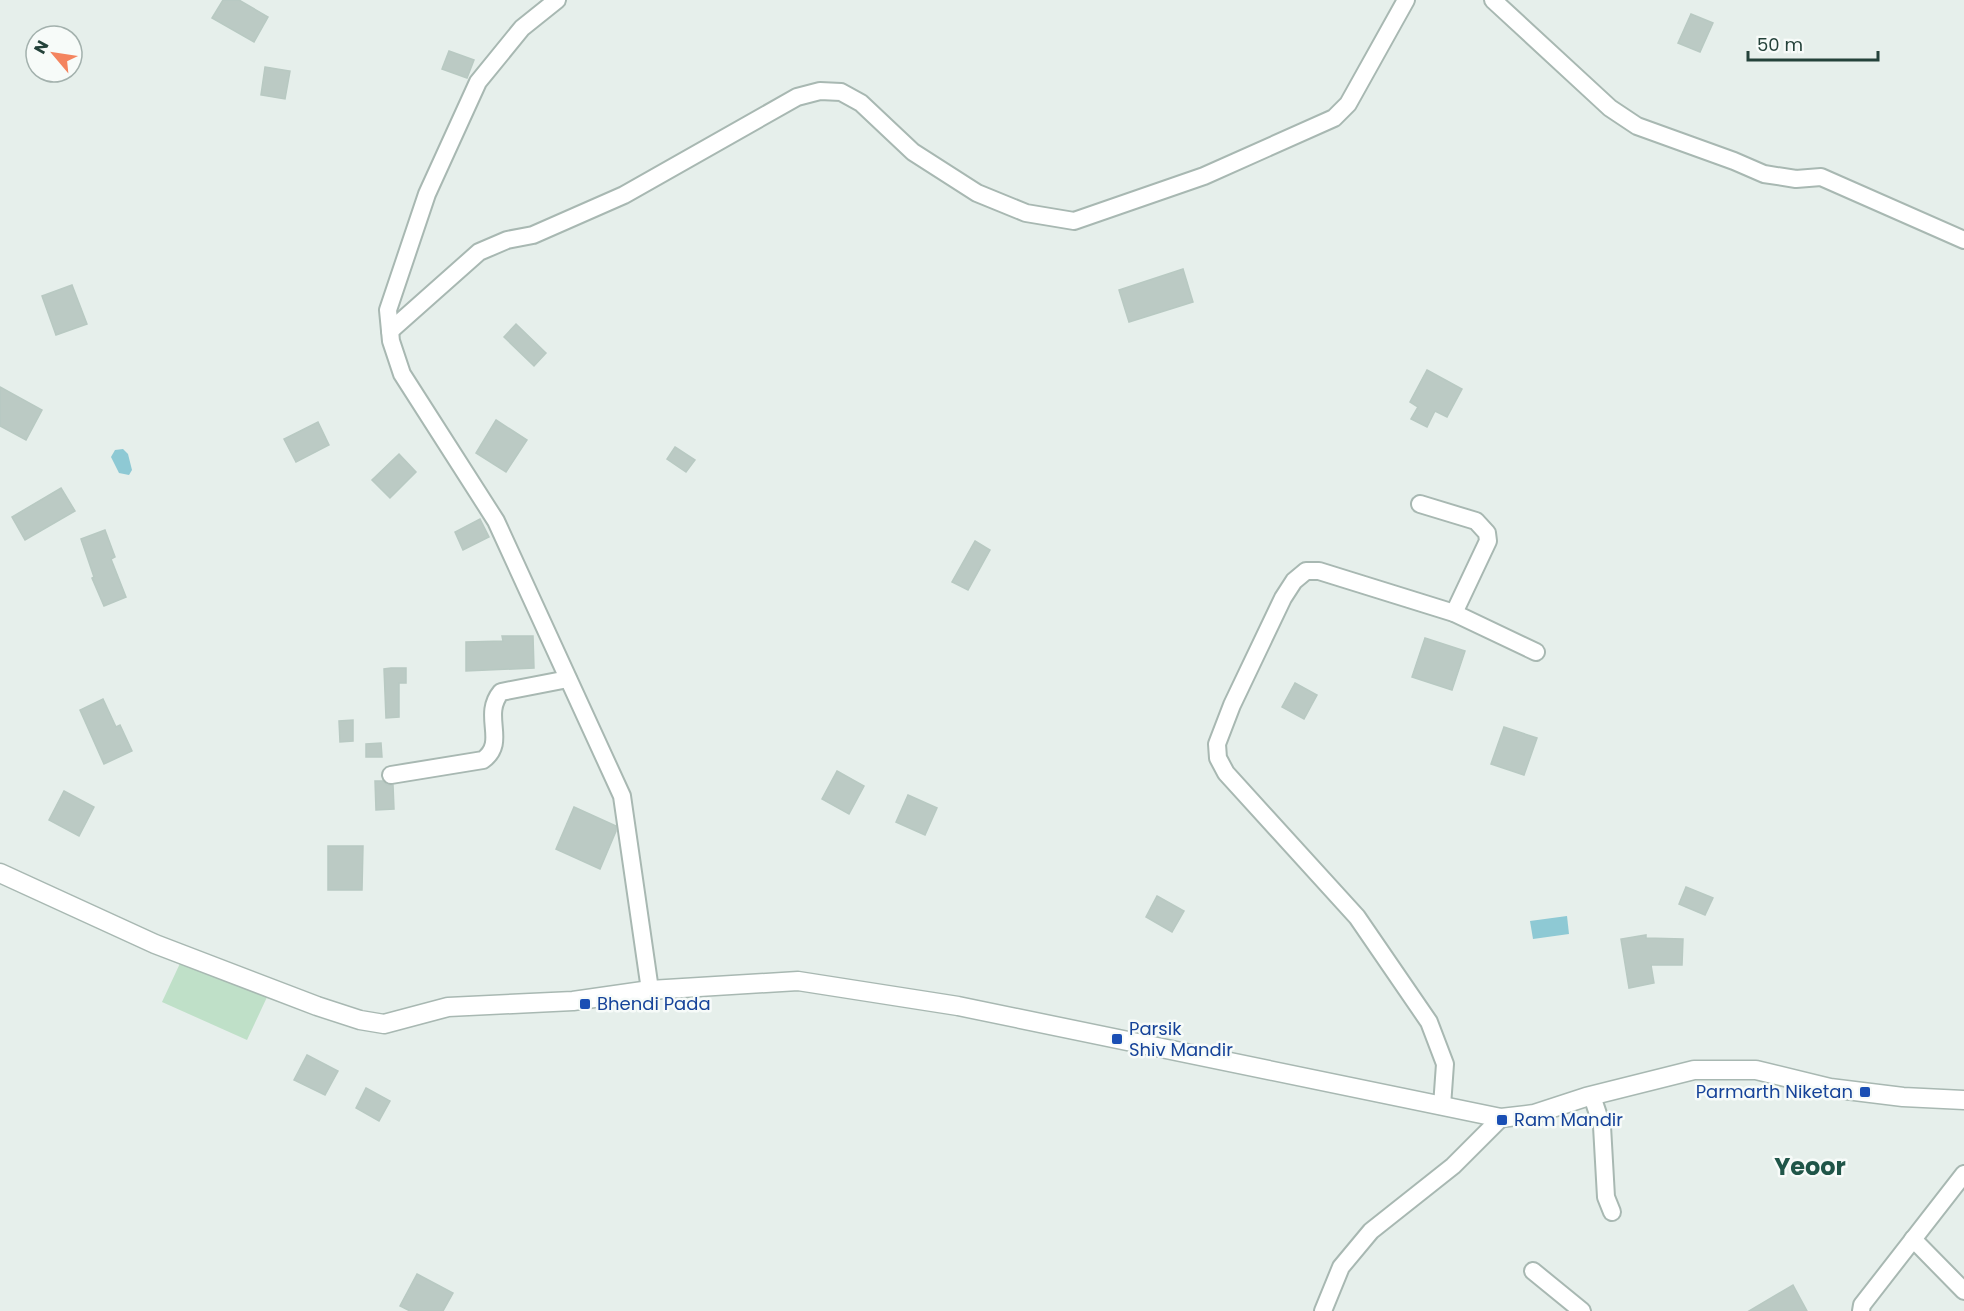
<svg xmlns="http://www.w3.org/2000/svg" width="1964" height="1311" viewBox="0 0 1964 1311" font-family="Poppins,sans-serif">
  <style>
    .green { fill: #bfe0c8 }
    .water { fill: #8ec9d4 }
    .building { fill: #bbcac4; stroke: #b8c9c2; stroke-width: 1.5 }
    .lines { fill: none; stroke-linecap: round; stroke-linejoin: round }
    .minor-casing { stroke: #a8b8b2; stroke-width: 20 }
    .tertiary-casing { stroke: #a8b8b2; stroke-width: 21 }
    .minor { stroke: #fff; stroke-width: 16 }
    .tertiary { stroke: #fff; stroke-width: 18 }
    .transit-dot { fill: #1a4fb4; stroke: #f7fbf9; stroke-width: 2 }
    .labels { text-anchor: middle; stroke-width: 5; stroke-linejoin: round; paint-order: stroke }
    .transit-label { font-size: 18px; fill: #164399; stroke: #f7fbf9; text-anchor: start }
    .district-label { font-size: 24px; font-weight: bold; fill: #1f5548; stroke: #f7fbf9 }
  </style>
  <rect width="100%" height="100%" fill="#e6efeb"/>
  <path class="green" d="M 183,957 L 268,995 L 247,1040 L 162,1002 Z"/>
  <g class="water">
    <path d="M 123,449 L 128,454 L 132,470 L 129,475 L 119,473 L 111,457 L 115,450 Z"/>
    <path d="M 1567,916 L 1569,934 L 1533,939 L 1530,921 Z"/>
  </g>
  <g class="building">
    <path d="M 223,0 L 239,0 L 268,17 L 254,42 L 212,18 Z"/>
    <path d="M 1691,14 L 1713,23 L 1700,52 L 1678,43 Z"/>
    <path d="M 449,51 L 474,60 L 467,78 L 442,69 Z"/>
    <path d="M 265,67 L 290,71 L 285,99 L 261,95 Z"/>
    <path d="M 1183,269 L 1193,302 L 1129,322 L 1119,290 Z"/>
    <path d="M 72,285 L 87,324 L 56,335 L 42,296 Z"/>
    <path d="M 516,324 L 546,353 L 534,366 L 504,337 Z"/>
    <path d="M 1427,370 L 1462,389 L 1447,417 L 1435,411 L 1427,427 L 1411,419 L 1418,407 L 1410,402 Z"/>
    <path d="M 0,387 L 42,410 L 26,440 L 0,426 Z"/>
    <path d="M 496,420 L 527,440 L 506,472 L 476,453 Z"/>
    <path d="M 318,422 L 329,445 L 296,462 L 284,439 Z"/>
    <path d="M 675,447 L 695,460 L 686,472 L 667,459 Z"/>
    <path d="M 399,454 L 416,472 L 390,498 L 372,480 Z"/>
    <path d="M 61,488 L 75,511 L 25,540 L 12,517 Z"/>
    <path d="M 480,519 L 489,537 L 463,550 L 455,532 Z"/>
    <path d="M 105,530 L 115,557 L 111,559 L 126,597 L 104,606 L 92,578 L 94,577 L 81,539 Z"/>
    <path d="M 975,541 L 990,550 L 968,590 L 952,582 Z"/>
    <path d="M 502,636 L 533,636 L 534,668 L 466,671 L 466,642 L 503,641 Z"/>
    <path d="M 1425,638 L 1465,651 L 1452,690 L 1412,677 Z"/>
    <path d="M 391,668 L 406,668 L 406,683 L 399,683 L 399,717 L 386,718 L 384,669 Z"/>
    <path d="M 1295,683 L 1317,695 L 1304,719 L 1282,707 Z"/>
    <path d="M 103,699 L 116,727 L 120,725 L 132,751 L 104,764 L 80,710 Z"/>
    <path d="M 353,720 L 353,741 L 340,742 L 339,721 Z"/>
    <path d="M 1504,727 L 1537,738 L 1524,775 L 1491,764 Z"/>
    <path d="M 381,743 L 382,757 L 366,757 L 366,744 Z"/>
    <path d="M 837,771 L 864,786 L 849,814 L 822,799 Z"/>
    <path d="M 375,781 L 383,781 L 387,785 L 393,785 L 394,809 L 376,810 Z"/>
    <path d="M 64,791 L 94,807 L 79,836 L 49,820 Z"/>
    <path d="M 908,795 L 937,808 L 925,835 L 896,822 Z"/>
    <path d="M 574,807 L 616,826 L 616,831 L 600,869 L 556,849 Z"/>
    <path d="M 328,846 L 363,846 L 362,890 L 328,890 Z"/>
    <path d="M 1686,887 L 1713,898 L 1705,915 L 1679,904 Z"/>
    <path d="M 1157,896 L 1184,911 L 1172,932 L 1146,917 Z"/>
    <path d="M 1646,935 L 1646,938 L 1683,939 L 1682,965 L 1651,965 L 1654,983 L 1629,988 L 1621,939 Z"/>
    <path d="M 307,1055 L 338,1071 L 325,1095 L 294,1080 Z"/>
    <path d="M 366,1088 L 390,1101 L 379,1121 L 356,1108 Z"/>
    <path d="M 417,1274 L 453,1293 L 443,1311 L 410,1311 L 400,1306 Z"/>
    <path d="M 1793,1285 L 1807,1311 L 1749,1311 Z"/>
  </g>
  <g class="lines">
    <g class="minor-casing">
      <g id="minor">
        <path d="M 557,0 L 522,28 L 478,82 L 427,194 L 388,310 L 391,341 L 402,374 L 496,521 L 622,796 L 650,990"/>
        <path d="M 1493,0 L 1610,108 L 1637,126 L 1734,161 L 1764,174 L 1796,179 L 1821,177 L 1964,240"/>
        <path d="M 390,331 L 479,252 L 507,240 L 533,235 L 624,195 L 797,97 L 820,91 L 841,92 L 861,103 L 913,152 L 977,193 L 1026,213 L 1074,221 L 1204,176 L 1334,118 L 1348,104 L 1406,0"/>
        <path d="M 1420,504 L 1476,521 L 1487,533 L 1488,541 L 1454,613"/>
        <path d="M 391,775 L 483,760 C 508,742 481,716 501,692 L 568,679"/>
        <path d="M 1592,1096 L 1602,1126 L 1606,1197 L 1612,1212"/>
        <path d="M 1442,1106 L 1445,1064 L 1429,1022 L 1357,917 L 1226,773 L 1218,758 L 1217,744 L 1232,705 L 1283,598 L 1294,581 L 1306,571 L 1319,571 L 1454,613 L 1536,652"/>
        <path d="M 1913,1239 L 1964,1291"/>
        <path d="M 1533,1271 L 1582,1311"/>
        <path d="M 1323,1311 L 1341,1267 L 1371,1231 L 1453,1166 L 1501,1118"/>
        <path d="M 1861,1311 L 1862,1305 L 1964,1174"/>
      </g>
    </g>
    <g class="tertiary-casing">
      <path id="tertiary" d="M 0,873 L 155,944 L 317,1006 L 360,1020 L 384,1024 L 448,1007 L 573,1001 L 650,990 L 798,981 L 958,1006 L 1501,1118 L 1534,1114 L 1586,1097 L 1694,1070 L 1756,1070 L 1830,1088 L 1903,1097 L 1964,1100"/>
    </g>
    <use href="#minor" class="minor"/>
    <use href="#tertiary" class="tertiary"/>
  </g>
  <g class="transit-dot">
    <rect x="579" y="998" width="12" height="12" rx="3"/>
    <rect x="1111" y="1033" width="12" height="12" rx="3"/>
    <rect x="1859" y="1086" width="12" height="12" rx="3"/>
    <rect x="1496" y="1114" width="12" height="12" rx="3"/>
  </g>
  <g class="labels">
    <g class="transit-label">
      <text x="597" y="1010">Bhendi Pada</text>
      <text x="1129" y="1035">Parsik<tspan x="1129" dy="21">Shiv Mandir</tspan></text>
      <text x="1853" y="1098" text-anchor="end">Parmarth Niketan</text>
      <text x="1514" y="1126">Ram Mandir</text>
    </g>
    <g class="district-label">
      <text x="1810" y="1175">Yeoor</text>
    </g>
  </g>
  <g transform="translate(54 54) rotate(299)"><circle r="28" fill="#f7fbf9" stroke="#a3b1ad" stroke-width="1.5"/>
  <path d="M0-4.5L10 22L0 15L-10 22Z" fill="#f4845f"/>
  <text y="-9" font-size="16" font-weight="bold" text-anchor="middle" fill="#24423a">N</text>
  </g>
  <path d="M1748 51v9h130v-9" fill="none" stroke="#24423a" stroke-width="3"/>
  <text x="1757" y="51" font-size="18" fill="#24423a" stroke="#f7fbf9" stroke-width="4.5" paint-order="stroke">50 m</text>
</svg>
